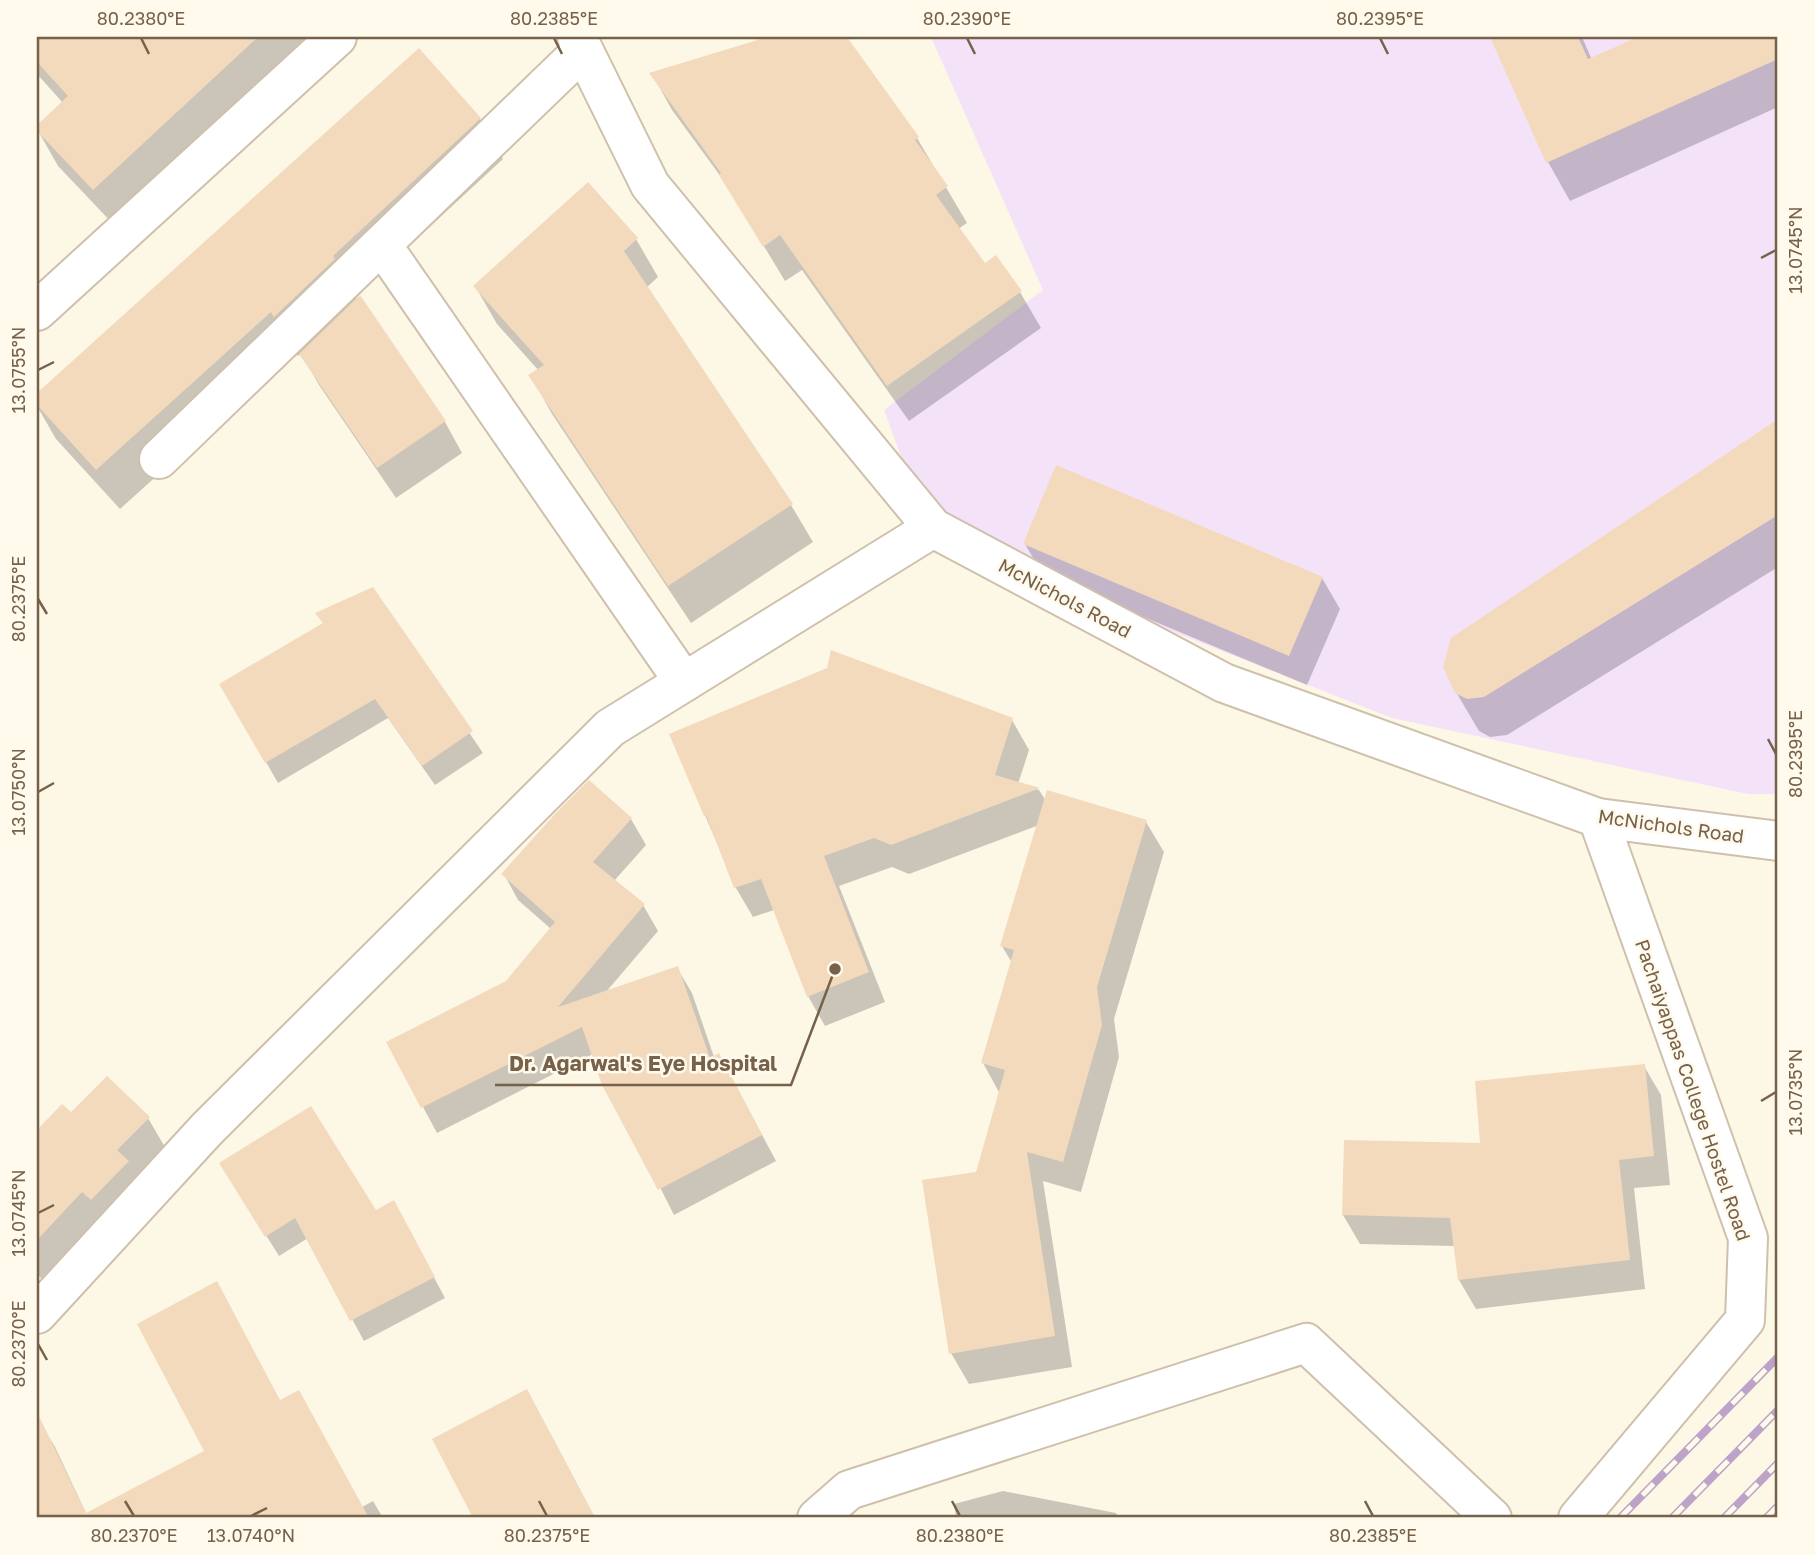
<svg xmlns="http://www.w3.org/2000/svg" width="1815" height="1555" viewBox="0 0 1815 1555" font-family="'Golos Text',sans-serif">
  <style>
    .education { fill: #f4e2f9 }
    .shadow { fill: #0003 }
    .building { fill: #f3dabd }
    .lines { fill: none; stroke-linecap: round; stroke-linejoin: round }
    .street-casing { stroke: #cfc0ac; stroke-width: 42 }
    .street { stroke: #fff; stroke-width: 38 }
    .rail-casing { stroke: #bca3c7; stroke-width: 8 }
    .rail { stroke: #fffaec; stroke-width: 5; stroke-dasharray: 16; stroke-linecap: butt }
    .ticks { fill: none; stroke: #76614a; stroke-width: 2.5 }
    .labels { text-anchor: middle; stroke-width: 5; stroke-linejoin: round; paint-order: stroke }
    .street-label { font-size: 19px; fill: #76614a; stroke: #fffaec }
    .leader { fill: none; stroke: #76614a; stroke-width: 2.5 }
    .callout-dot { fill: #76614a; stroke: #fffaec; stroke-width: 2.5 }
    .callout-label { font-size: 21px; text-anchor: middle; font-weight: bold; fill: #76614a; stroke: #fffaec; stroke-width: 5; stroke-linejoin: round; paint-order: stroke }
    .neatline { fill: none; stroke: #76614a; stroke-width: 2.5 }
    .ticks-label { font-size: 18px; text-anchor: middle; fill: #76614a }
  </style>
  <rect width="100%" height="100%" fill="#fdf7e6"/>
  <path class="education" d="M 931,37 L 1778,37 L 1778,794 L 1748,794 L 1392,718 L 1075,593 L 918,502 L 884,410 L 1043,290 Z"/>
  <g class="shadow">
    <path d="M 37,37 L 320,37 L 116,227 L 58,166 L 37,129 L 63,103 L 37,74 Z"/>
    <path d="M 773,37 L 845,37 L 917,138 L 967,223 L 958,229 L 984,266 L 996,258 L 1020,292 L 1041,328 L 909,421 L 802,270 L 785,281 L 727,185 L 672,110 L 652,74 Z"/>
    <path d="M 1492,37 L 1582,37 L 1592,60 L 1643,37 L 1778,37 L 1778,107 L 1570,201 L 1548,162 Z"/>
    <path d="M 419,51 L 480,119 L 503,159 L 355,296 L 445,422 L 462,453 L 396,498 L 319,385 L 301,353 L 298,356 L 295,351 L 120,509 L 56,439 L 37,406 L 37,395 Z"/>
    <path d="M 636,239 L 658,277 L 646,288 L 791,505 L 813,542 L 691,623 L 552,414 L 531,376 L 539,371 L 497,324 L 475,286 Z"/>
    <path d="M 1778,421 L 1778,567 L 1507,735 L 1490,737 L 1479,731 L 1456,692 L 1453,640 Z"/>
    <path d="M 1025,544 L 1322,578 L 1340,609 L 1307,685 L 1043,575 Z"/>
    <path d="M 372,589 L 483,753 L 435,785 L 388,718 L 278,783 L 222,685 L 324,625 Z"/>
    <path d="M 1012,720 L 1029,750 L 1018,784 L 1039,790 L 1046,801 L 1146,822 L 1164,852 L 1114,1019 L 1119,1057 L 1081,1192 L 1043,1181 L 1072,1367 L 969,1384 L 951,1353 L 978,1173 L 1000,1094 L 983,1063 L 1012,963 L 1002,946 L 1039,825 L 909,874 L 892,867 L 839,886 L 885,1002 L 825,1026 L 808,996 L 774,910 L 753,917 L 736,888 L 705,815 Z"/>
    <path d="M 589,783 L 631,819 L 646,845 L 614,881 L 643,905 L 658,931 L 606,992 L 677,968 L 692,993 L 714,1057 L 733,1080 L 776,1161 L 674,1215 L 593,1054 L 437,1133 L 388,1042 L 507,982 L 551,929 L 518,900 L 504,874 Z"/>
    <path d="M 1644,1066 L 1661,1095 L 1670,1185 L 1634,1188 L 1645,1289 L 1476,1309 L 1459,1280 L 1455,1246 L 1360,1244 L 1343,1215 Z"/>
    <path d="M 62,1106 L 71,1115 L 148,1118 L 166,1149 L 44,1281 L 37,1274 L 37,1132 Z"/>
    <path d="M 234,1184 L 405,1223 L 445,1298 L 364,1341 L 308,1238 L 279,1256 Z"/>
    <path d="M 281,1402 L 362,1507 L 373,1501 L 383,1518 L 37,1518 L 37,1417 L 55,1447 L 87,1515 L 206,1451 Z"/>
    <path d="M 549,1431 L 595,1518 L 475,1518 L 434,1440 Z"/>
    <path d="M 1003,1491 L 1116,1513 L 1119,1518 L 956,1518 L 954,1504 Z"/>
  </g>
  <g class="building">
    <path d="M 37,37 L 258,37 L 93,190 L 37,131 L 37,125 L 68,96 L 37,62 Z"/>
    <path d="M 767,37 L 847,37 L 919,137 L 915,140 L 948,186 L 936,195 L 985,263 L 996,255 L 1022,291 L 887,386 L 780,235 L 763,247 L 719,175 L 721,173 L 649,73 Z"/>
    <path d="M 1490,37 L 1578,37 L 1588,59 L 1638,37 L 1778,37 L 1778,59 L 1546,163 Z"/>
    <path d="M 419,48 L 481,118 L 333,256 L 335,259 L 274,317 L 271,312 L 96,470 L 37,405 L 37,393 Z"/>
    <path d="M 588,182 L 638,238 L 624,251 L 793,504 L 668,586 L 528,375 L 544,365 L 473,286 Z"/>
    <path d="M 360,295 L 446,421 L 377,468 L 299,354 Z"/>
    <path d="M 1778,419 L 1778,515 L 1484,697 L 1467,699 L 1455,693 L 1443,667 L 1451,638 Z"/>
    <path d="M 1056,465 L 1323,577 L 1289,656 L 1023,544 Z"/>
    <path d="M 373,587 L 473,731 L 422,766 L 375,699 L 265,763 L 219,684 L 323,623 L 315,613 Z"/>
    <path d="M 831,650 L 1013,718 L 995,775 L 1040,788 L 891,845 L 874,838 L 824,856 L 869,972 L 807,997 L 761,879 L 734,888 L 706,815 L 704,816 L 669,734 L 827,668 Z"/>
    <path d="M 589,780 L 632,818 L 593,862 L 645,904 L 558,1007 L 678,966 L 710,1058 L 719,1053 L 762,1135 L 658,1190 L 602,1085 L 582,1027 L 421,1108 L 386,1042 L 506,981 L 555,922 L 501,874 L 554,815 Z"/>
    <path d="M 1047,790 L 1147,820 L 1097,987 L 1102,1025 L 1063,1162 L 1027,1152 L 1055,1336 L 949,1354 L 922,1180 L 976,1172 L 1005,1070 L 981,1063 L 1014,950 L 1000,946 Z"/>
    <path d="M 1645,1064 L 1654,1156 L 1619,1160 L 1630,1260 L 1458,1280 L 1450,1218 L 1342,1215 L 1344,1140 L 1480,1143 L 1475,1081 Z"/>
    <path d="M 107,1076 L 150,1117 L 117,1150 L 129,1161 L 91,1200 L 82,1192 L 37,1240 L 37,1130 L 62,1104 L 71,1112 Z"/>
    <path d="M 311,1106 L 376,1210 L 394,1200 L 435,1277 L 350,1321 L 295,1218 L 265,1237 L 219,1163 Z"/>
    <path d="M 217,1281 L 280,1400 L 299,1390 L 369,1518 L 37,1518 L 37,1412 L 86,1513 L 204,1451 L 137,1324 Z"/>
    <path d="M 527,1389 L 595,1518 L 473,1518 L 432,1439 Z"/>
  </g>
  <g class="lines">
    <g class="street-casing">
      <g id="street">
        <path d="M 577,37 L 650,185 L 933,528 L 1224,683 L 1598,818 L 1778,841"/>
        <path d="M 382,245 L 684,682"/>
        <path d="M 37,311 L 337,37"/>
        <path d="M 159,459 L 583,50"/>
        <path d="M 37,1314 L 207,1129 L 610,728 L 933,528"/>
        <path d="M 817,1518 L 849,1490 L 1306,1343 L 1492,1518"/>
        <path d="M 1578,1518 L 1745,1320 L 1748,1238 L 1598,818"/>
      </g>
    </g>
    <use href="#street" class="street"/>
    <g class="rail-casing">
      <g id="rail">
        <path d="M 1620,1518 L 1778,1357"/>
        <path d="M 1672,1518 L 1778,1410"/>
        <path d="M 1724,1518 L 1778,1463"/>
        <path d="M 1766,1518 L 1778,1506"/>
      </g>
    </g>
    <use href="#rail" class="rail"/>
  </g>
  <path class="ticks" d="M 141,38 L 149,54M 554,38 L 562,54M 967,38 L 975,54M 1380,38 L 1388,54M 1761,258 L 1776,250M 38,370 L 54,362M 38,599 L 47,614M 1768,739 L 1776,754M 38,792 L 54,783M 1761,1101 L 1776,1092M 38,1213 L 54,1205M 38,1344 L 47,1360M 125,1501 L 134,1516M 539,1501 L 547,1516M 952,1501 L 960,1516M 1365,1501 L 1373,1516M 251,1516 L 267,1508"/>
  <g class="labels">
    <g class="street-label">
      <text transform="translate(1065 598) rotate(28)" y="7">McNichols Road</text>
      <text transform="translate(1671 826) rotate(8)" y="7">McNichols Road</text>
      <text transform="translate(1693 1090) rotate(71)" y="7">Pachaiyappas College Hostel Road</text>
    </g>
  </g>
  <path class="leader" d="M835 969L791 1085H495"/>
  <circle class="callout-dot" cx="835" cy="969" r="7"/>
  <g class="callout-label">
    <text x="643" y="1071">Dr. Agarwal's Eye Hospital</text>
  </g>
  <rect width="1815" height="1555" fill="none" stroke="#fffaec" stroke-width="77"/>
  <rect x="38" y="38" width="1738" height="1478" class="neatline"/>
  <g class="ticks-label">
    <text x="141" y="25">80.2380°E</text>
    <text x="554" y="25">80.2385°E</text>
    <text x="967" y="25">80.2390°E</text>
    <text x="1380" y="25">80.2395°E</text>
    <text transform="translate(1796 250) rotate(-90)" y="6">13.0745°N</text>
    <text transform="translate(19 370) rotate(-90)" y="6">13.0755°N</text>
    <text transform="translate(19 599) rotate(-90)" y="6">80.2375°E</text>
    <text transform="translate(1796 754) rotate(-90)" y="6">80.2395°E</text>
    <text transform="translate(19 792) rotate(-90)" y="6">13.0750°N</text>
    <text transform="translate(1796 1092) rotate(-90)" y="6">13.0735°N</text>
    <text transform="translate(19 1213) rotate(-90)" y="6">13.0745°N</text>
    <text transform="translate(19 1344) rotate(-90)" y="6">80.2370°E</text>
    <text x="134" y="1542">80.2370°E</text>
    <text x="251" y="1542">13.0740°N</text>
    <text x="547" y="1542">80.2375°E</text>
    <text x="960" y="1542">80.2380°E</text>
    <text x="1373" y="1542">80.2385°E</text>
  </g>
</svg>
